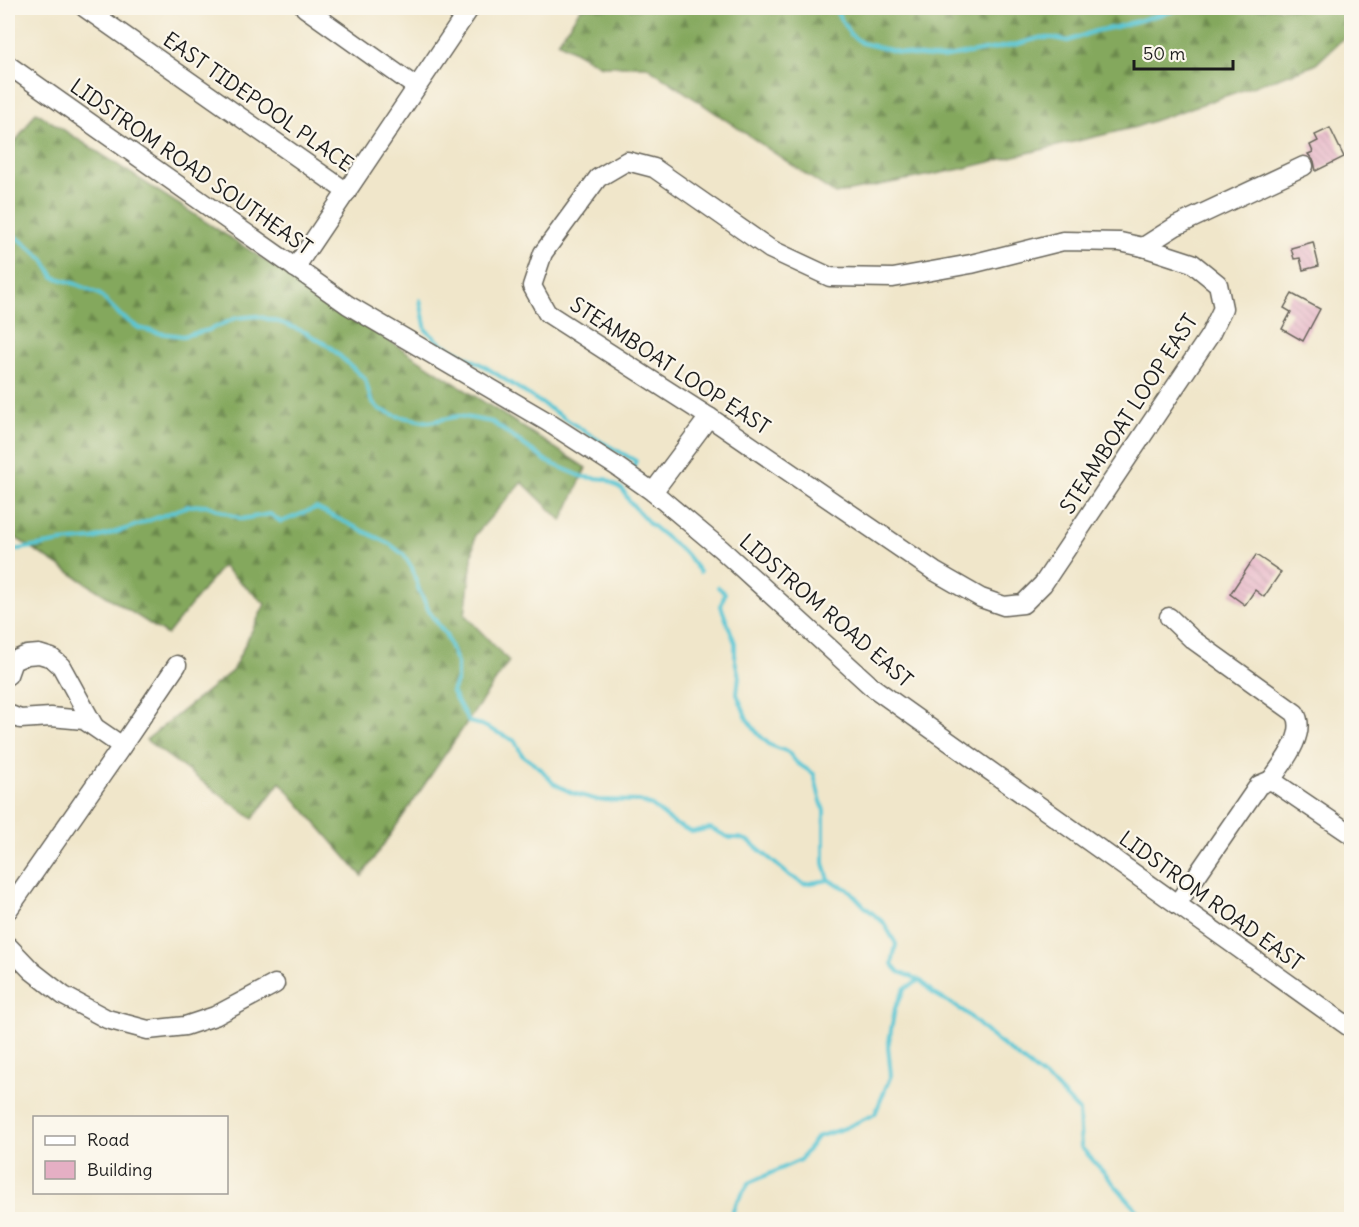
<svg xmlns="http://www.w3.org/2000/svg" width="1359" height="1227" viewBox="0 0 1359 1227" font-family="Delius,sans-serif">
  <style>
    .forest { fill: url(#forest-firs); stroke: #50623c; stroke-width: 1.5 }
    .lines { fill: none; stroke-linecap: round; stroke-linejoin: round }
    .stream { stroke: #5ac6d4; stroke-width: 4 }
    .building { fill: url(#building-back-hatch) }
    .minor-casing { stroke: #666359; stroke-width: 21 }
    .minor { stroke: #fff; stroke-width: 18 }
    .labels { text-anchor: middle; stroke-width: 4.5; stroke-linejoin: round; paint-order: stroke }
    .street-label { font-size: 21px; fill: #1c1c1c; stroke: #fbf7ec }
  </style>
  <defs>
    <pattern id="forest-firs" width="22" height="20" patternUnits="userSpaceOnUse" patternTransform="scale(1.5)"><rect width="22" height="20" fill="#84a85d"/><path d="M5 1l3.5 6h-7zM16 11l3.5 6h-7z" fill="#6b884c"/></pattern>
    <pattern id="building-back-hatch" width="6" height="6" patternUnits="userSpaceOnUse" patternTransform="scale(1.5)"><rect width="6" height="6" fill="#e5afc4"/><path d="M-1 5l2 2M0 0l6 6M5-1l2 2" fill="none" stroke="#c496a8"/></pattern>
  </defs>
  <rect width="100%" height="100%" fill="#fbf7ec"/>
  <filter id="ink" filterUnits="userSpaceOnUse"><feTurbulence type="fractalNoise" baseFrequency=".0167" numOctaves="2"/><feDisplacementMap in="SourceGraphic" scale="12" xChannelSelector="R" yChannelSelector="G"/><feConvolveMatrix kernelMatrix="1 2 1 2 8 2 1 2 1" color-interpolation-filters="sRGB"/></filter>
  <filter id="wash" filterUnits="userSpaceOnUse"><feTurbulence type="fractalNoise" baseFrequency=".008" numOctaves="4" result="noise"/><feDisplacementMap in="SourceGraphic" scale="24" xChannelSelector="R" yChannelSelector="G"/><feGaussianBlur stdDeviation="1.35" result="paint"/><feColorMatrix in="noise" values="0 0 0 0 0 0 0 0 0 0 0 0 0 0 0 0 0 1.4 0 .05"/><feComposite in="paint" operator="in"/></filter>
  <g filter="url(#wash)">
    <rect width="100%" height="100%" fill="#f0e6ca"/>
    <g class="forest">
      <path d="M 581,8 L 1351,8 L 1352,30 L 1315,65 L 1136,127 L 961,169 L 835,194 L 646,66 L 601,66 L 558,42 Z"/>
      <path d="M 36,112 L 586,468 L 562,521 L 522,482 L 475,535 L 465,615 L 509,661 L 362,876 L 280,782 L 253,819 L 146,740 L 232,671 L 265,604 L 222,566 L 167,635 L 8,533 L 8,153 Z"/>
    </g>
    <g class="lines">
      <g class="stream">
        <path d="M 834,8 L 850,34 L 862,43 L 911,55 L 942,58 L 1018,44 L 1039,38 L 1053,38 L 1068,41 L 1095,31 L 1116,27 L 1173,11 L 1181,8"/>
        <path d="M 8,231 L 27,245 L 44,260 L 54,277 L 76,284 L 99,294 L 121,316 L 139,328 L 159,333 L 183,336 L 209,330 L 236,318 L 257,316 L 282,323 L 305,332 L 330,347 L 365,379 L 371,400 L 379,409 L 397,416 L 429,422 L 459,416 L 492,422 L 548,462 L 583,477 L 606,479 L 623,490 L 629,501 L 649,523 L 686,554 L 700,572"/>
        <path d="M 420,300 L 426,330 L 441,343 L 484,366 L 600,441 L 636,461 L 631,472"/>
        <path d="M 8,551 L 62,542 L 93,539 L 129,528 L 188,506 L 206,505 L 242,519 L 270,514 L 281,522 L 316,508 L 390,544 L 404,555 L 412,568 L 419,590 L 430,613 L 446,635 L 457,663 L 457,679 L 452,692 L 469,722 L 482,725 L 515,741 L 522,755 L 541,769 L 553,783 L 572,793 L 598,800 L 640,801 L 652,806 L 675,824 L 692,832 L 710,828 L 730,838 L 739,838 L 749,841 L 790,876 L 804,884 L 829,880 L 849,890 L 864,906 L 884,923 L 896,944 L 892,964 L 899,972 L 920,980 L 933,993 L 965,1012 L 991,1036 L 1055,1086 L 1079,1111 L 1081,1147 L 1146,1220"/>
        <path d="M 718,587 L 725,593 L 721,606 L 735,643 L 735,660 L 739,676 L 737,694 L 747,719 L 758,734 L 770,745 L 788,752 L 797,763 L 814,774 L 819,795 L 824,811 L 824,863 L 829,880"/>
        <path d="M 730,1220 L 735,1205 L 749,1183 L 800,1160 L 817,1137 L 845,1128 L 875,1114 L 891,1075 L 888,1047 L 895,1008 L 905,988 L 920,980"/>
      </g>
    </g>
    <g id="blocks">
      <g class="building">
        <path d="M 1330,128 L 1344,157 L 1316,171 L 1314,161 L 1308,154 L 1313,152 L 1310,145 L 1318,141 L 1315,135 Z"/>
        <path d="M 1313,242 L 1319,266 L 1303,270 L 1300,258 L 1294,259 L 1291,248 Z"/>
        <path d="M 1292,294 L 1320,309 L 1303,341 L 1282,329 L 1291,312 L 1284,308 Z"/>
        <path d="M 1256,555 L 1281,572 L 1264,597 L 1255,590 L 1245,605 L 1230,594 Z"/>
      </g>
    </g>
  </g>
  <g filter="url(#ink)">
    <use href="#blocks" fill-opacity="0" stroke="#666359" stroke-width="1.5"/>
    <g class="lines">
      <g class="minor-casing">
        <g id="minor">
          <path d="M 85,8 L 347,192"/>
          <path d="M 305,8 L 416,87"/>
          <path d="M 8,65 L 348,305 L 546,421 L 616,466 L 653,492 L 721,549 L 871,686 L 1352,1029"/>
          <path d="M 627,161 L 654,168 L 770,249 L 830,277 L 893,278 L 971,264 L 1063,241 L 1120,242 L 1143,247 L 1192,263 L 1218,284 L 1223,308 L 1210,335 L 1043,584 L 1023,604 L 1004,606 L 981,598 L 934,571 L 709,417 L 547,313 L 532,286 L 543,253 L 598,178 Z"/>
          <path d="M 1143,247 L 1176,226 L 1304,166"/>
          <path d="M 295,268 L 470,8"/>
          <path d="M 653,492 L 709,417"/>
          <path d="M 1169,617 L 1192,639 L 1295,713 C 1308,733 1282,764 1271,780"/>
          <path d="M 8,675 L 13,661 L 27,655 L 39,654 L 52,658 L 61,666 L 94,726"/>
          <path d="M 8,714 L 20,719 L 51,717 L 84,720 L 122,746"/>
          <path d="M 1177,904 L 1259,785 L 1271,780 L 1352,835"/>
          <path d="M 8,910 L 118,752 L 177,665"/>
          <path d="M 8,946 L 32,971 L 64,996 L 107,1019 L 148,1030 L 185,1026 L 215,1016 L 275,984"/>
        </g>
      </g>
      <use href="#minor" class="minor"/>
    </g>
  </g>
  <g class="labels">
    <g class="street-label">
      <text transform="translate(258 102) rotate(35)" y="7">EAST TIDEPOOL PLACE</text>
      <text transform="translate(191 167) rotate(35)" y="7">LIDSTROM ROAD SOUTHEAST</text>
      <text transform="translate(670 366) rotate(33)" y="7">STEAMBOAT LOOP EAST</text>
      <text transform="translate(1129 414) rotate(-57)" y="7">STEAMBOAT LOOP EAST</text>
      <text transform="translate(826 611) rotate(41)" y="7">LIDSTROM ROAD EAST</text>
      <text transform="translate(1211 901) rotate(36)" y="7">LIDSTROM ROAD EAST</text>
    </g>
  </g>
  <rect width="1359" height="1227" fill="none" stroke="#fbf7ec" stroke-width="30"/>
  <rect x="33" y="1116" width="195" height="78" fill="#fbf7ec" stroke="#a29f99" stroke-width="1.5"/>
  <rect x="45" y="1136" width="30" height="9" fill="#ffffff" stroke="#a29f99" stroke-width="1.5"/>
  <text x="87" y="1146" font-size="18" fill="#1c1c1c">Road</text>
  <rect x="45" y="1161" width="30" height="18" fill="#e5afc4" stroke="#a29f99" stroke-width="1.5"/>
  <text x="87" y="1176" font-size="18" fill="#1c1c1c">Building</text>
  <path d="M1134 60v9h99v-9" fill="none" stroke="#1c1c1c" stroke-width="3"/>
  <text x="1143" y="60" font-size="18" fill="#1c1c1c" stroke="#fbf7ec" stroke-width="4.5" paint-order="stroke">50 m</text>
</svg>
